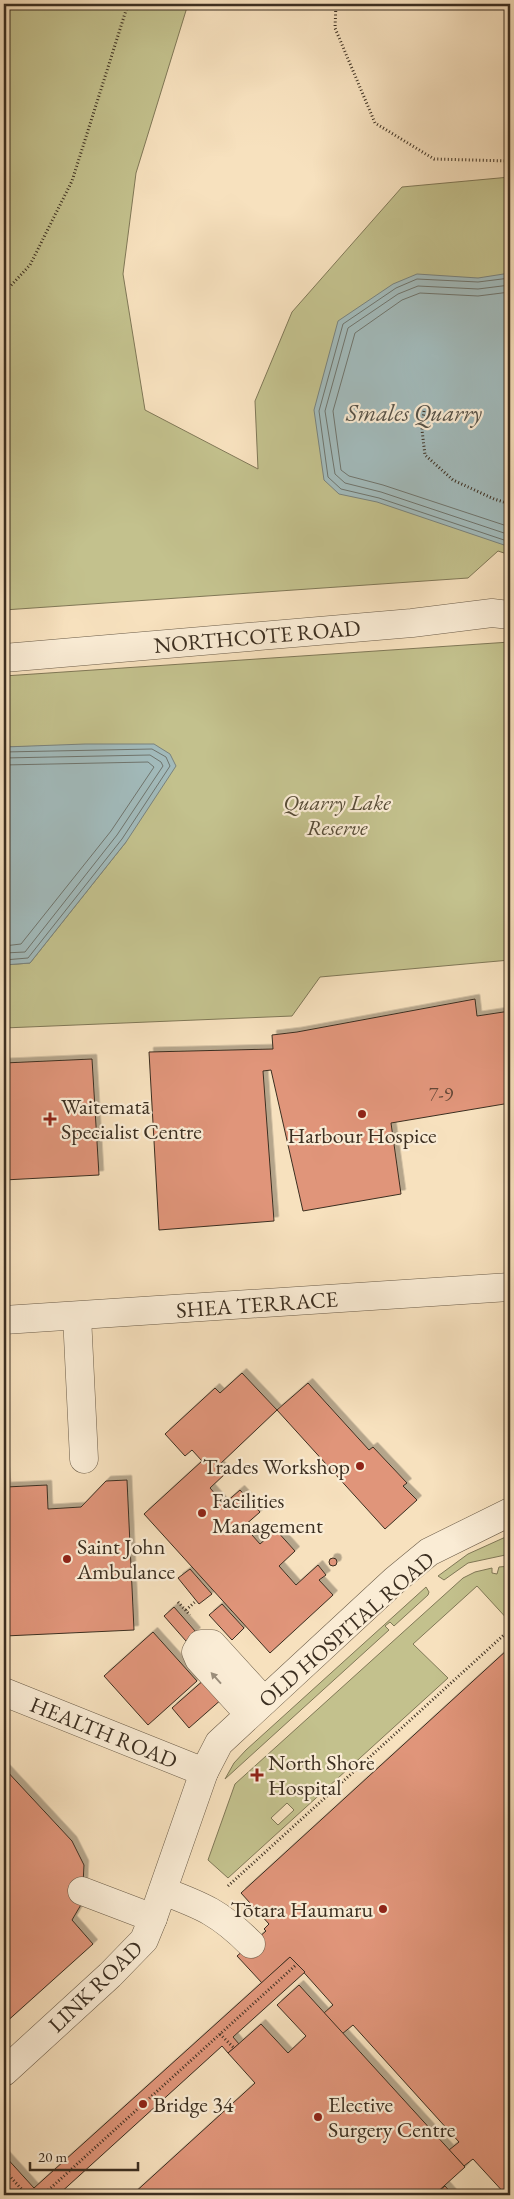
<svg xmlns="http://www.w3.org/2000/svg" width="514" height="2199" viewBox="0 0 514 2199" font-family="'EB Garamond',serif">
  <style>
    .green { fill: #c3c18d; stroke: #807857; fill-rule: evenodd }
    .water { fill: #a2bbbc; stroke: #79837e }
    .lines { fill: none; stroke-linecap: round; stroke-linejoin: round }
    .shore { stroke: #6f756e; stroke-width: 1 }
    .building { fill: #e0957a; stroke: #3c2f21; filter: url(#shadow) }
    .minor-casing { stroke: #6b5c48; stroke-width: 29 }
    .path { stroke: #3c2f21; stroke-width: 3; stroke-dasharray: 1 2.5; stroke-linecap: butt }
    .minor { stroke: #faecd5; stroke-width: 28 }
    .oneway { fill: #9b8e7b }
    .poi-dot { fill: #8f2418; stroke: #faecd5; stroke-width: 2 }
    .labels { text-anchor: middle; stroke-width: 4.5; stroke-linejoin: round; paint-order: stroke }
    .number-label { font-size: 20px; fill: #654837 }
    .street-label { font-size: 22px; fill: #3c2f21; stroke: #faecd5 }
    .park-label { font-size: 22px; font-style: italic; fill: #574c37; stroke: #faecd5 }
    .poi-label { font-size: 22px; fill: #3c2f21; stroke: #faecd5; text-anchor: start }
    .water-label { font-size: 24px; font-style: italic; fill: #565248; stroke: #faecd5 }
  </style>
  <defs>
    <filter id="shadow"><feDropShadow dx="4.5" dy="-4.5" stdDeviation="0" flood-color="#0004"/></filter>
  </defs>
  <rect width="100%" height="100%" fill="#f7e1be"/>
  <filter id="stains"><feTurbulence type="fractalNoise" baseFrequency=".004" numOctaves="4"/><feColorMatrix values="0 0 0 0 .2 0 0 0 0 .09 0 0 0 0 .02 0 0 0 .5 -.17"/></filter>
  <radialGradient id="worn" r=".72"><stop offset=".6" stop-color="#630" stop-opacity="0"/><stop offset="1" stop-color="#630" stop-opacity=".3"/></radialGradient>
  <g class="green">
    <path d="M 4,4 L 188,4 L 136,173 L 123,274 L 145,410 L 258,469 L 255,401 L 292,312 L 402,187 L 510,177 L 510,555 L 498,551 L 468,578 L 4,610 Z"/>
    <path d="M 510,642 L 510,960 L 320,977 L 292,1016 L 4,1028 L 4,965 L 30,963 L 126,842 L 118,745 L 4,747 L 4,676 Z"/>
    <path d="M 510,1535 L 510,1554 L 468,1563 L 444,1580 L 438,1576 L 468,1554 Z"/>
    <path d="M 510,1566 L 510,1622 L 477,1586 L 413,1644 L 448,1678 L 228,1878 L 208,1860 L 235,1784 L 463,1578 L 475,1572 L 492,1568 L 492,1573 L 497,1574 L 499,1567 ZM 287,1803 L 294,1810 L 278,1825 L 271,1818 Z"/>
    <path d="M 426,1587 L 429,1592 L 428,1595 L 394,1626 L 390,1622 L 385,1626 L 389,1630 L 225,1779 L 234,1763 L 246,1750 Z"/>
  </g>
  <g class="water">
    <path d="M 510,273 L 510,547 L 377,502 L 339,494 L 324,480 L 314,410 L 338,321 L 393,284 L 417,274 L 478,278 Z"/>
    <path d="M 85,744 L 154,744 L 170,754 L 176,766 L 126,842 L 30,963 L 4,965 L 4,747 Z"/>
  </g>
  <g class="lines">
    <g class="shore">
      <path d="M 510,278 L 478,282 L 417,279 L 396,288 L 343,324 L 319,411 L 328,477 L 341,489 L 379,498 L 510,542"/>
      <path d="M 510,285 L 478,289 L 418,286 L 398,294 L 348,328 L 325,411 L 335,474 L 345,483 L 381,492 L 510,535"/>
      <path d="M 510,292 L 478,296 L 420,293 L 402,300 L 355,333 L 333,411 L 341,470 L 349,476 L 383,485 L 510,527"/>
      <path d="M 4,752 L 152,749 L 166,757 L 170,766 L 122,839 L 28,958 L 4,960"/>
      <path d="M 4,758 L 150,755 L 161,762 L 163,766 L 117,835 L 25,952 L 4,953"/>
      <path d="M 4,765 L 148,762 L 154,767 L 111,831 L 21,944 L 4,946"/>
    </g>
  </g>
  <g class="building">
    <path d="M 475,999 L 477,1016 L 510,1011 L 510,1105 L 510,1103 L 391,1123 L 401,1194 L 303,1211 L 271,1070 L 263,1071 L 274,1221 L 159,1230 L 149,1052 L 273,1049 L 272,1035 L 297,1032 Z"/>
    <path d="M 92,1059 L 99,1175 L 4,1180 L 4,1063 Z"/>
    <path d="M 242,1373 L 277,1410 L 219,1465 L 226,1473 L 210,1488 L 224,1504 L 240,1490 L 260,1512 L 244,1526 L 260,1544 L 276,1530 L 295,1551 L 279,1566 L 296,1585 L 318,1565 L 326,1575 L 319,1580 L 333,1595 L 270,1653 L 144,1514 L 202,1461 L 192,1450 L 185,1456 L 165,1434 L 215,1388 L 220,1393 Z"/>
    <path d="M 308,1383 L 369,1450 L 373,1447 L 407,1483 L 403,1486 L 417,1500 L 385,1529 L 277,1410 Z"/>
    <path d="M 4,1465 L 6,1487 L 47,1485 L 48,1509 L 81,1507 L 106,1481 L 127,1480 L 134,1630 L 5,1636 Z"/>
    <circle cx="333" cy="1562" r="4"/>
    <path d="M 190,1569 L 212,1594 L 199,1604 L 178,1578 Z"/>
    <path d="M 222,1604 L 244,1628 L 232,1640 L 209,1615 Z"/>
    <path d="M 174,1607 L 196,1632 L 186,1641 L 164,1616 Z"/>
    <path d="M 153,1632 L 197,1681 L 148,1725 L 104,1676 Z"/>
    <path d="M 507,1650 L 510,1653 L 510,2195 L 506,2195 L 473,2159 L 464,2166 L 449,2150 L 459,2142 L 353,2025 L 342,2034 L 324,2013 L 333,2005 L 290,1957 L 262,1983 L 237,1956 L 266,1931 L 264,1929 L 269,1924 L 241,1893 Z"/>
    <path d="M 205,1679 L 223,1698 L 189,1728 L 172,1708 Z"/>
    <path d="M 4,1768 L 72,1841 L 84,1865 L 82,1903 L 72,1920 L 93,1944 L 4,2024 Z"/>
    <path d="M 290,1957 L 305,1972 L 233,2037 L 239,2044 L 228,2053 L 222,2046 L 58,2195 L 13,2195 L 4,2185 L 4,2155 L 34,2188 Z"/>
    <path d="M 299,1985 L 465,2167 L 434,2195 L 132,2195 L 255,2083 L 228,2053 L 234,2048 L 261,2024 L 288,2053 L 306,2036 L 277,2005 Z"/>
    <path d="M 4,2185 L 13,2195 L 4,2195 Z"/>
    <path d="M 445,2186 L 453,2195 L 434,2195 Z"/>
  </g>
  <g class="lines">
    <g class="minor-casing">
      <g id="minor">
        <path d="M 4,658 L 412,623 L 492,613 L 510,615"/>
        <path d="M 77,1316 L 84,1459"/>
        <path d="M 4,1320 L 510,1287"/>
        <path d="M 4,1692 L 204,1772"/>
        <path d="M 249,1714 L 199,1659 L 196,1652 L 201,1644 L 212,1644 L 264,1701"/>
        <path d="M 82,1891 L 153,1918"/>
        <path d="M 163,1891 C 203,1906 220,1913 251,1944"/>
        <path d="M 4,2072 L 110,1975 L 144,1940 L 153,1918 L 204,1772 L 219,1743 L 395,1580 L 429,1552 L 510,1512"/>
      </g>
    </g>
    <g class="path">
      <path d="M 336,4 L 335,28 L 375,123 L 434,159 L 510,161"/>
      <path d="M 4,293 L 30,265 L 72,181 L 128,4"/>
      <path d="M 424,411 L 422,430 L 425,455 L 453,480 L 494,499 L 510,504"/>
      <path d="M 178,1602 L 190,1615"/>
      <path d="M 186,1610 L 196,1601"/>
      <path d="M 228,1886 L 506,1633 L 510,1638"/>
      <path d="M 220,2034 L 234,2048"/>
      <path d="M 4,2170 L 27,2195"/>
      <path d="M 43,2195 L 297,1964"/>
    </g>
    <use href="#minor" class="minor"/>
  </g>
  <defs><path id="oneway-solid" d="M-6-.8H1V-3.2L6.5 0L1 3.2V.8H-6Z" transform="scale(1.25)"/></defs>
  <use class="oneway" href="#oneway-solid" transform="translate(216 1678) rotate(-132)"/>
  <g class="poi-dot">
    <circle cx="362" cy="1114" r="5"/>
    <path d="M47.5 1111.5h5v5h5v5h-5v5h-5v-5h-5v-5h5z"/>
    <circle cx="360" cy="1466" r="5"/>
    <circle cx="202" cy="1513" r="5"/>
    <circle cx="67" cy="1559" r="5"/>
    <path d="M254.5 1767.5h5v5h5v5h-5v5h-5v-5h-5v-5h5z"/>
    <circle cx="383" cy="1909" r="5"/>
    <circle cx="143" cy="2104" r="5"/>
    <circle cx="318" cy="2117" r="5"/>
  </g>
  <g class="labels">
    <g class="number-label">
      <text x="441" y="1101">7-9</text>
    </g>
    <g class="street-label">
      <text transform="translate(257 636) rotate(-5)" y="8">NORTHCOTE ROAD</text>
      <text transform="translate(257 1304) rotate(-4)" y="8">SHEA TERRACE</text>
      <text transform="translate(346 1629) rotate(-41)" y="8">OLD HOSPITAL ROAD</text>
      <text transform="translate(104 1732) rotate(22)" y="8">HEALTH ROAD</text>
      <text transform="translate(95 1986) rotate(-44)" y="8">LINK ROAD</text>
    </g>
    <g class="park-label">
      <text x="337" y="810">Quarry Lake<tspan x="337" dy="25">Reserve</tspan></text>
    </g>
    <g class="poi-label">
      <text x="61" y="1114">Waitematā<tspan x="61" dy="25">Specialist Centre</tspan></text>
      <text x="362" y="1143" text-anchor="middle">Harbour Hospice</text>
      <text x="350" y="1474" text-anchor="end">Trades Workshop</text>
      <text x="212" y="1508">Facilities<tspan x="212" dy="25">Management</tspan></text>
      <text x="77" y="1554">Saint John<tspan x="77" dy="25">Ambulance</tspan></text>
      <text x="268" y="1770">North Shore<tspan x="268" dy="25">Hospital</tspan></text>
      <text x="373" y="1917" text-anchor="end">Tōtara Haumaru</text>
      <text x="153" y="2112">Bridge 34</text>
      <text x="328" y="2112">Elective<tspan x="328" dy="25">Surgery Centre</tspan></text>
    </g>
    <g class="water-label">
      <text x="414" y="421">Smales Quarry</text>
    </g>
  </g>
  <rect width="514" height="2199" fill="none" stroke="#f7e1be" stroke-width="20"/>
  <rect x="5" y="5" width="504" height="2189" fill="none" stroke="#3c2f21" stroke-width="2.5"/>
  <rect x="10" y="10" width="494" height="2179" fill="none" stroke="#3c2f21"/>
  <path d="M30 2162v8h108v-8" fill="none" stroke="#3c2f21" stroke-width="2.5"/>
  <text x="38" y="2162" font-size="15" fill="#3c2f21" stroke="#faecd5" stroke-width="4" paint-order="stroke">20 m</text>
  <rect width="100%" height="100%" filter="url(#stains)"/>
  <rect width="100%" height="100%" fill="url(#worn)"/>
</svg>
